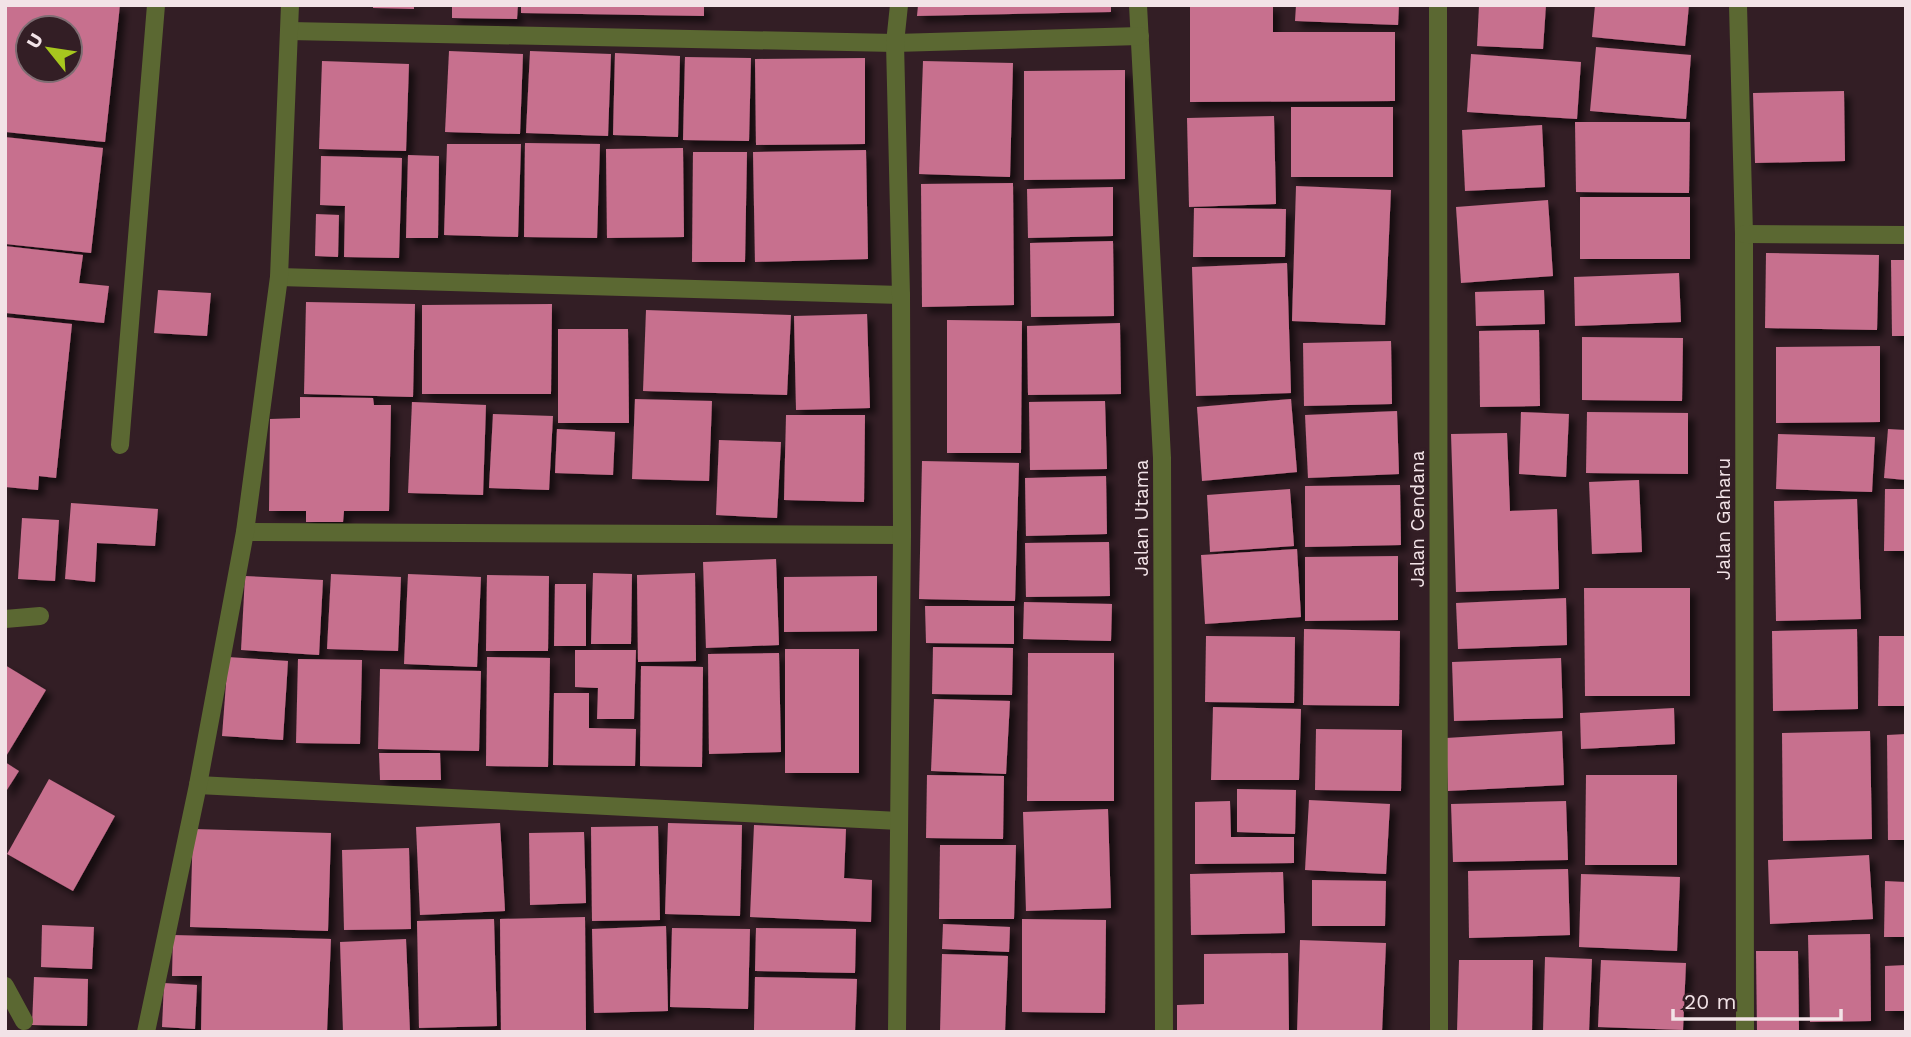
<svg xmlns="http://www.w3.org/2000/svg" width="1911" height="1037" viewBox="0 0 1911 1037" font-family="'Work Sans',sans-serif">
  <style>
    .building { fill: #c76f8e; fill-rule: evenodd; filter: url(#shadow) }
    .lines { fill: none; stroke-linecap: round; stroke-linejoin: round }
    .street { stroke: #5b6832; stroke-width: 18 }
    .labels { text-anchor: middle; stroke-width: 7; stroke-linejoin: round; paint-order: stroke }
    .street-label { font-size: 19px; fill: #f2e3e7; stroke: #331e25 }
  </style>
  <defs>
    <filter id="shadow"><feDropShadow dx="6" dy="6" stdDeviation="3.5" flood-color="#0009"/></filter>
  </defs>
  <rect width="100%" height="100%" fill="#331e25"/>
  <g class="building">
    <path d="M 5,5 L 120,5 L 105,142 L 5,132 ZM 28,28 L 70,28 L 70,70 L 28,70 Z"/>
    <path d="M 373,5 L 414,5 L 414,9 L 373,8 Z"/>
    <path d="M 452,5 L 518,5 L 517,19 L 452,18 Z"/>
    <path d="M 521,5 L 704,5 L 704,16 L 521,13 Z"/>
    <path d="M 918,5 L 1111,5 L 1111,12 L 917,16 Z"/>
    <path d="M 1190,5 L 1273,5 L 1273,32 L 1395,32 L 1395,101 L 1190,102 Z"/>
    <path d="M 1296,5 L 1399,5 L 1398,25 L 1295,21 Z"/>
    <path d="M 1479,5 L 1546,5 L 1543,49 L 1477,46 Z"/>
    <path d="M 1595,5 L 1689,5 L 1685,46 L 1592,37 Z"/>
    <path d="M 1596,47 L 1691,55 L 1686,119 L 1590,111 Z"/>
    <path d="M 449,51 L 523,54 L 520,134 L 445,132 Z"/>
    <path d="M 530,51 L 611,54 L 608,136 L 526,133 Z"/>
    <path d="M 615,53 L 680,56 L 678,137 L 613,135 Z"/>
    <path d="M 1471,54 L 1581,62 L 1577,119 L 1467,112 Z"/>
    <path d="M 685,57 L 751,58 L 749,141 L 683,140 Z"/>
    <path d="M 865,58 L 865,144 L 756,145 L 755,59 Z"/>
    <path d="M 322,61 L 409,64 L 406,151 L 319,149 Z"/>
    <path d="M 923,61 L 1013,63 L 1010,177 L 919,174 Z"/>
    <path d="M 1125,70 L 1125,179 L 1024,180 L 1024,71 Z"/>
    <path d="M 1844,91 L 1845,161 L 1755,163 L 1753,93 Z"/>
    <rect x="1291" y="107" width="102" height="70"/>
    <path d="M 1274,116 L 1276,204 L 1189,207 L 1187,118 Z"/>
    <path d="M 1575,122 L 1690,122 L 1689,193 L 1576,192 Z"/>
    <path d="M 1542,125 L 1545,187 L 1465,191 L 1462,130 Z"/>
    <path d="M 5,137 L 103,148 L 91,253 L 5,244 Z"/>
    <path d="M 525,143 L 600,144 L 597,238 L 524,237 Z"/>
    <path d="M 447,144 L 521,144 L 518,237 L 444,235 Z"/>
    <path d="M 683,148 L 684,237 L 607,238 L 606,149 Z"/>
    <path d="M 866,150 L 868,259 L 755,262 L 753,152 Z"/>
    <path d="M 693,152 L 747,152 L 745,262 L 692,262 Z"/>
    <path d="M 408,155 L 439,156 L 438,238 L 406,238 Z"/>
    <path d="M 321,156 L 402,158 L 399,258 L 344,257 L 345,206 L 320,205 Z"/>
    <path d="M 1013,183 L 1014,305 L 922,307 L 921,184 Z"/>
    <path d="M 1296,186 L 1391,190 L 1385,325 L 1292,321 Z"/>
    <path d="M 1113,187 L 1113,236 L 1028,238 L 1027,189 Z"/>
    <rect x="1580" y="197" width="110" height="62"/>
    <path d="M 1548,200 L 1553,276 L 1461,283 L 1456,207 Z"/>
    <path d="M 1194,208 L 1286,209 L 1285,257 L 1193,257 Z"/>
    <path d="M 316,214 L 339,215 L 338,257 L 315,256 Z"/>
    <path d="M 1113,241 L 1114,316 L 1031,317 L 1030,243 Z"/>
    <path d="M 5,246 L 83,255 L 79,283 L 109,286 L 104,323 L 5,313 Z"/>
    <path d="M 1766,253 L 1879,255 L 1877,330 L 1765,328 Z"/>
    <path d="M 1891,260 L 1906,260 L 1906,336 L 1892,336 Z"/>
    <path d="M 1287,263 L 1291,393 L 1196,396 L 1192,267 Z"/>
    <path d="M 1679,273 L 1681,322 L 1575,326 L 1574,277 Z"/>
    <path d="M 158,290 L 211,293 L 207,336 L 154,333 Z"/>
    <path d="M 1544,290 L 1545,324 L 1476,326 L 1475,292 Z"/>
    <path d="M 306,302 L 415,304 L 413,397 L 304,394 Z"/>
    <path d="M 552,304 L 551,394 L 422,394 L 422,305 Z"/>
    <path d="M 646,310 L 791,315 L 787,395 L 643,391 Z"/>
    <path d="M 867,314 L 870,408 L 796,410 L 794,316 Z"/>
    <path d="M 5,317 L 72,324 L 56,478 L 39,476 L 38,490 L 5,487 Z"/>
    <path d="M 947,320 L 1022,321 L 1021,453 L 947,453 Z"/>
    <path d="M 1120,323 L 1121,394 L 1028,395 L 1027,326 Z"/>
    <path d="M 558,329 L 628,329 L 629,423 L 558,423 Z"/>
    <path d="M 1539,330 L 1540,406 L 1480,407 L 1479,331 Z"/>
    <path d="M 1582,337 L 1683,338 L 1682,401 L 1582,400 Z"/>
    <path d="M 1391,341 L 1392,404 L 1304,406 L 1303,343 Z"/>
    <path d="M 1880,346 L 1880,422 L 1776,423 L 1776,347 Z"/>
    <path d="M 300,397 L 373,398 L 374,405 L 391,405 L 389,511 L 344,511 L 343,522 L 306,522 L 306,511 L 269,511 L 270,419 L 300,418 Z"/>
    <path d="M 635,399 L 712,401 L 709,481 L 632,479 Z"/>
    <path d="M 1291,399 L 1297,472 L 1202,481 L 1197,407 Z"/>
    <path d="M 1105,401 L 1107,469 L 1030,470 L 1029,402 Z"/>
    <path d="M 412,402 L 486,405 L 483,495 L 408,493 Z"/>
    <path d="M 1397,411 L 1399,474 L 1308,478 L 1305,415 Z"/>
    <path d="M 1521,412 L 1569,414 L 1566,477 L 1519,474 Z"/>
    <path d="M 1587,412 L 1688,413 L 1688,474 L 1586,473 Z"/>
    <path d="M 493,414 L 553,416 L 549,490 L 489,488 Z"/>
    <path d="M 786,415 L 865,415 L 864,502 L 784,500 Z"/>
    <path d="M 557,429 L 615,432 L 613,475 L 555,473 Z"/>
    <path d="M 1888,429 L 1906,430 L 1906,480 L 1884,478 Z"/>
    <path d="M 1507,433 L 1510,511 L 1557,509 L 1559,589 L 1456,592 L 1451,434 Z"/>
    <path d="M 1778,434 L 1875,437 L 1872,492 L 1776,489 Z"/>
    <path d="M 719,440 L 781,442 L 777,518 L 716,515 Z"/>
    <path d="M 922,461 L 1019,463 L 1015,601 L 919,599 Z"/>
    <path d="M 1106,476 L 1107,534 L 1026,536 L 1025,478 Z"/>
    <path d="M 1639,480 L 1642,552 L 1592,554 L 1589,482 Z"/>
    <path d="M 1400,485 L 1401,545 L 1305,547 L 1305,486 Z"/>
    <path d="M 1290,489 L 1294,546 L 1210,552 L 1207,495 Z"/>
    <path d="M 1885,489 L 1906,489 L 1906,551 L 1884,551 Z"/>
    <path d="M 1857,499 L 1861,619 L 1776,621 L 1774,501 Z"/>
    <path d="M 71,503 L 158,509 L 155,546 L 97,543 L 95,582 L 65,579 Z"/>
    <path d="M 22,518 L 59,520 L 55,581 L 18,579 Z"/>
    <path d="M 1109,542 L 1110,596 L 1026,597 L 1025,543 Z"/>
    <path d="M 1297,549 L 1301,617 L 1205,624 L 1201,555 Z"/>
    <path d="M 1398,556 L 1398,620 L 1305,621 L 1305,557 Z"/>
    <path d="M 776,559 L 779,645 L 706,648 L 703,562 Z"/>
    <path d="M 593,573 L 632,574 L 631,644 L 591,644 Z"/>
    <path d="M 695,573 L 696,661 L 638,662 L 637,575 Z"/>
    <path d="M 331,574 L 401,577 L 398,651 L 327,649 Z"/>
    <path d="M 408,574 L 481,577 L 477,667 L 404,664 Z"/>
    <path d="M 487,575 L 549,576 L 548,651 L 486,651 Z"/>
    <path d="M 245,576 L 323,580 L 319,655 L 241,650 Z"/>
    <path d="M 877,576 L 877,631 L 784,632 L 784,577 Z"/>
    <path d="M 555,584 L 586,584 L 586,646 L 554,646 Z"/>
    <path d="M 1584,588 L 1690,588 L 1690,696 L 1585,696 Z"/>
    <path d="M 1566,598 L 1567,645 L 1458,649 L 1456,603 Z"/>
    <path d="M 1024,602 L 1112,604 L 1111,641 L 1023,639 Z"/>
    <path d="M 925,606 L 1014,606 L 1014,644 L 926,643 Z"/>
    <path d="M 1304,629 L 1400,631 L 1399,706 L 1303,705 Z"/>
    <path d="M 1857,629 L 1858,709 L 1773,711 L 1772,631 Z"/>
    <path d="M 1206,636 L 1295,637 L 1294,703 L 1205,702 Z"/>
    <path d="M 1879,636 L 1906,636 L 1906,706 L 1878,706 Z"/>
    <path d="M 933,647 L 1013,648 L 1012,695 L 932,694 Z"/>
    <rect x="785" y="649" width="74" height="124"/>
    <path d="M 575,650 L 636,650 L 634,719 L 597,719 L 598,688 L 575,687 Z"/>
    <path d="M 779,653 L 781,752 L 709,754 L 708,654 Z"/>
    <path d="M 1028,653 L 1114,653 L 1114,801 L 1027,801 Z"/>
    <path d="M 228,657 L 288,661 L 283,740 L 222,736 Z"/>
    <path d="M 487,657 L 550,658 L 548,767 L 486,766 Z"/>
    <path d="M 1561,658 L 1563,718 L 1454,721 L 1452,662 Z"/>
    <path d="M 298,659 L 362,660 L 360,744 L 296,743 Z"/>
    <path d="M 5,665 L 46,690 L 5,758 Z"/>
    <path d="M 641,666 L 703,667 L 702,767 L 640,766 Z"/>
    <path d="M 380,669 L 481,671 L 479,751 L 378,749 Z"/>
    <path d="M 554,693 L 589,693 L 589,728 L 636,729 L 635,766 L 553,765 Z"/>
    <path d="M 934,699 L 1010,701 L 1006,774 L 931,771 Z"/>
    <path d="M 1213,707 L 1301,709 L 1299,780 L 1211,780 Z"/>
    <path d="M 1674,708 L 1675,744 L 1581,749 L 1580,713 Z"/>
    <path d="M 1316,729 L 1402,730 L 1401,791 L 1315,790 Z"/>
    <path d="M 1562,731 L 1564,785 L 1448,791 L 1446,738 Z"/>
    <path d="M 1870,731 L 1872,839 L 1783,841 L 1782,733 Z"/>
    <path d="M 1906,734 L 1906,840 L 1888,840 L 1887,735 Z"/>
    <path d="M 379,753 L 440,753 L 441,780 L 380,780 Z"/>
    <path d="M 5,762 L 19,771 L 5,793 Z"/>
    <path d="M 927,775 L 1004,776 L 1003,839 L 926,838 Z"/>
    <path d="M 1586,775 L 1677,775 L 1677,865 L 1585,865 Z"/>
    <path d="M 49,779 L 115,816 L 73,891 L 7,854 Z"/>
    <path d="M 1237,789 L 1296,790 L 1295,834 L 1237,832 Z"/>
    <path d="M 1309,800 L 1390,804 L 1386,874 L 1305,870 Z"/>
    <path d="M 1230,801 L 1231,837 L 1294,837 L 1294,863 L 1195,864 L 1195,802 Z"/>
    <path d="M 1566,801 L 1568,860 L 1453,862 L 1451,804 Z"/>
    <path d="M 1108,809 L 1111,908 L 1026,911 L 1023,812 Z"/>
    <path d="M 500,823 L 505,911 L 420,915 L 416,827 Z"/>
    <path d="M 668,823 L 742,825 L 740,916 L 665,914 Z"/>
    <path d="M 754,825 L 846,829 L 844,878 L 872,880 L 871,922 L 750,917 Z"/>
    <path d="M 658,826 L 660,920 L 592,921 L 591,827 Z"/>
    <path d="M 193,829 L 331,833 L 328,931 L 190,927 Z"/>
    <path d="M 584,832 L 586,903 L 530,905 L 529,833 Z"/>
    <path d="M 940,845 L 1016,845 L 1014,919 L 939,919 Z"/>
    <path d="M 409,848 L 411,929 L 344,930 L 342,850 Z"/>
    <path d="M 1869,855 L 1873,919 L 1770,924 L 1768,860 Z"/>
    <path d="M 1568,869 L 1570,935 L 1469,938 L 1468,871 Z"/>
    <path d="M 1283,872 L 1285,933 L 1191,935 L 1190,874 Z"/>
    <path d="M 1581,874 L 1680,877 L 1677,951 L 1579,947 Z"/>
    <path d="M 1312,880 L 1386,881 L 1385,926 L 1312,926 Z"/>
    <path d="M 1885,881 L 1906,882 L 1906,937 L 1884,937 Z"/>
    <path d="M 585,917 L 586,1032 L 501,1032 L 500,919 Z"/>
    <path d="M 494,919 L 497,1026 L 419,1028 L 417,921 Z"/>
    <path d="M 1022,919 L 1106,920 L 1105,1013 L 1022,1012 Z"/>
    <path d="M 943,924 L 1010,927 L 1009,952 L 942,949 Z"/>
    <path d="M 42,925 L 94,927 L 92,969 L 41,967 Z"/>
    <path d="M 666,926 L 668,1011 L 594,1013 L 592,929 Z"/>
    <path d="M 672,928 L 750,929 L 748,1009 L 670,1007 Z"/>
    <path d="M 756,928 L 856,929 L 855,973 L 755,971 Z"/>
    <path d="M 1870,934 L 1871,1021 L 1810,1022 L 1808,935 Z"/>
    <path d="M 173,935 L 331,939 L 327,1032 L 201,1032 L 202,976 L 172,976 Z"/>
    <path d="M 406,939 L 410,1032 L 343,1032 L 340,942 Z"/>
    <path d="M 1300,940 L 1386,943 L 1382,1032 L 1297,1032 Z"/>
    <path d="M 1756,951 L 1798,951 L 1799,1032 L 1757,1032 Z"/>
    <path d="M 1288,953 L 1289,1032 L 1177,1032 L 1177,1005 L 1204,1004 L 1204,954 Z"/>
    <path d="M 942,954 L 1008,956 L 1005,1032 L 940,1032 Z"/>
    <path d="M 1545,957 L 1592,959 L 1589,1032 L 1543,1032 Z"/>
    <path d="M 1459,960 L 1533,960 L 1532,1032 L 1457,1032 Z"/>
    <path d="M 1601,960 L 1686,963 L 1683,1030 L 1598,1027 Z"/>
    <path d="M 1906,965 L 1906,1011 L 1885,1011 L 1885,966 Z"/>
    <path d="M 34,977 L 88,979 L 87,1026 L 32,1025 Z"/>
    <path d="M 755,977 L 857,979 L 855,1032 L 754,1030 Z"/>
    <path d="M 164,983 L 197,985 L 195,1029 L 162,1027 Z"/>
  </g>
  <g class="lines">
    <g class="street">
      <path d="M 1138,5 L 1162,458 L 1164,1032"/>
      <path d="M 1438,5 L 1439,1032"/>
      <path d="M 1738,5 L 1744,234 L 1745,1032"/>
      <path d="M 289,31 L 895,43 L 1140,36"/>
      <path d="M 1744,234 L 1906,235"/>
      <path d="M 279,277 L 901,295"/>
      <path d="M 120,445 L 156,5"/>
      <path d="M 245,532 L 902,535"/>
      <path d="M 5,619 L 40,616"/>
      <path d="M 198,785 L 899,821"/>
      <path d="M 5,986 L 24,1021"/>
      <path d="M 146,1032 L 198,785 L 245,532 L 279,277 L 290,5"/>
      <path d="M 897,1032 L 902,535 L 901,295 L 895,43 L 899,5"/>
    </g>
  </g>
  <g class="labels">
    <g class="street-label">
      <text transform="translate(1141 518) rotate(-90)" y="7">Jalan Utama</text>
      <text transform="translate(1417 519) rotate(-90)" y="7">Jalan Cendana</text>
      <text transform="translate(1723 519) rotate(-90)" y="7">Jalan Gaharu</text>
    </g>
  </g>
  <rect width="1911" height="1037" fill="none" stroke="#f2e3e7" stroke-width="14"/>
  <g transform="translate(49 49) rotate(300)"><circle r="33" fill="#331e25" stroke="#7f6d73" stroke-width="2"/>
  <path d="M0-5L12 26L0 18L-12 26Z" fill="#a7c71e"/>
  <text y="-10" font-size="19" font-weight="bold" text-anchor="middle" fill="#f2e3e7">U</text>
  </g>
  <path d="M1673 1009v10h168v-10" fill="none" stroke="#f2e3e7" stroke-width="3.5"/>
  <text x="1684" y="1009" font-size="21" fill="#f2e3e7" stroke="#331e25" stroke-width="5" paint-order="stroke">20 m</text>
</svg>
